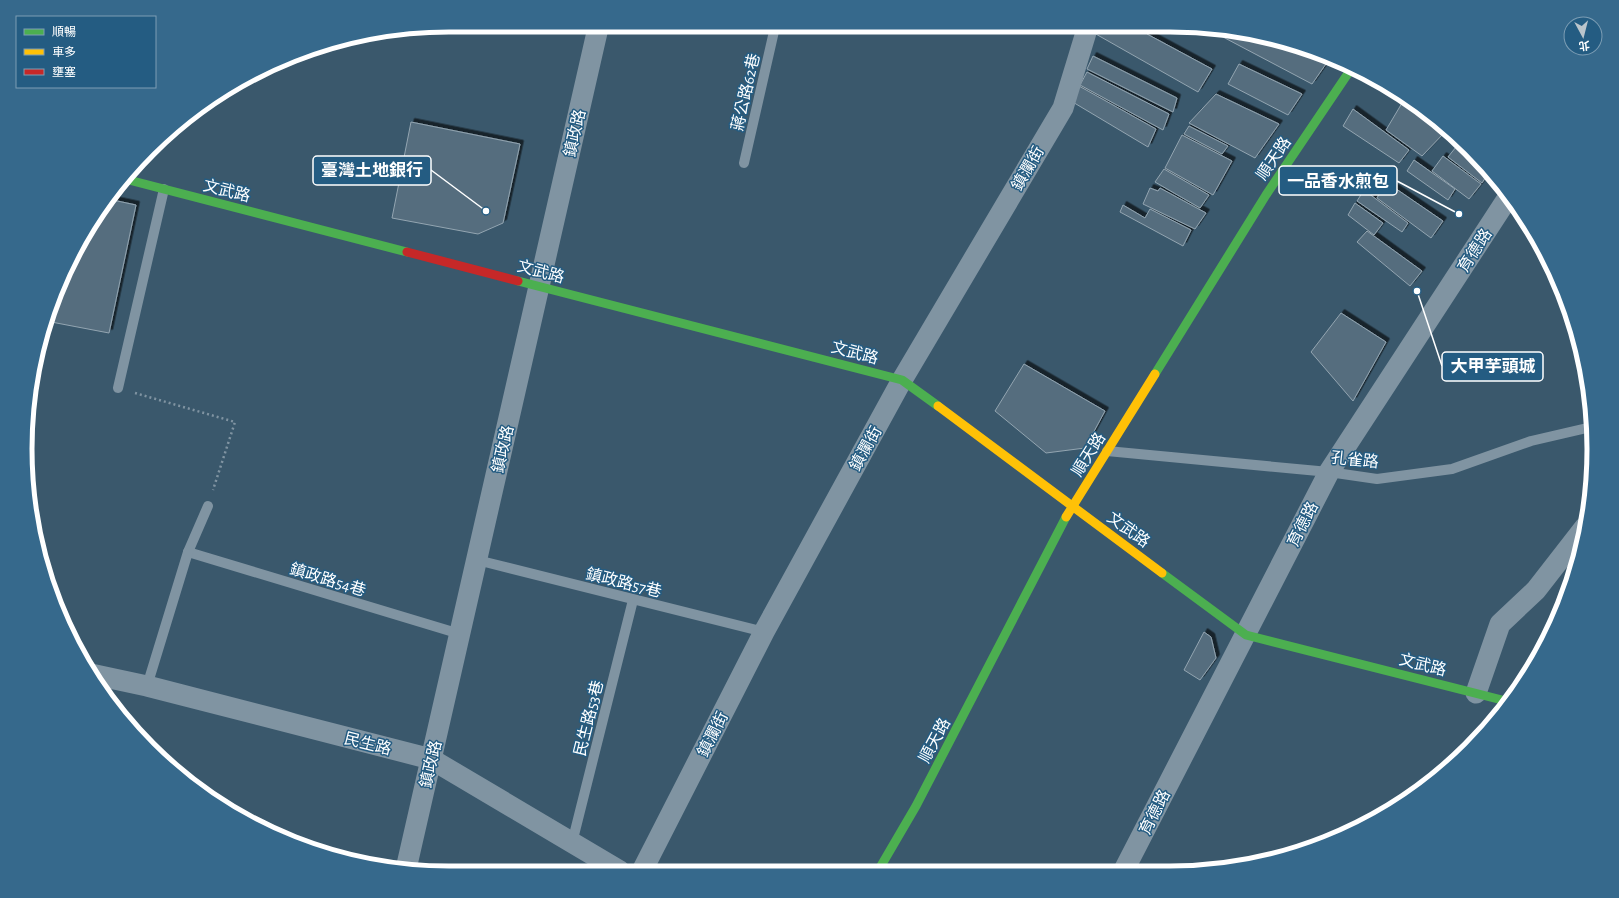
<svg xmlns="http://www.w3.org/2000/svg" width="1619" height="898" viewBox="0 0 1619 898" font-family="'Alegreya Sans','Noto Sans TC',sans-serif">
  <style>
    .building { fill: #556d7e; stroke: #93a5b1; filter: url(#shadow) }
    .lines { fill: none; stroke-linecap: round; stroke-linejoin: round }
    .path { stroke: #8094a2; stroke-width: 2.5; stroke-dasharray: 2 3; stroke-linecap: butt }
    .lane { stroke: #8094a2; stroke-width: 10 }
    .street { stroke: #8094a2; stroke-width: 21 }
    .fast { stroke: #4caf50; stroke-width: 9 }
    .slow { stroke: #ffc107; stroke-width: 9 }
    .jam { stroke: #c62828; stroke-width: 9 }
    .labels { text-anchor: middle; stroke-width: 3; stroke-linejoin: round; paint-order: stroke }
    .street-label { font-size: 16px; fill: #fff; stroke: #245c82 }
    .rim { fill: none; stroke: #fff; stroke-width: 5 }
    .leader { fill: none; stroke: #fff; stroke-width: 1.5 }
    .callout-dot { fill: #fff; stroke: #245c82; stroke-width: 1.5 }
    .callout { fill: #245c82; stroke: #fff; stroke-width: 1.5 }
    .callout-label { font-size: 17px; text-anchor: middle; font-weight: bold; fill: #fff }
  </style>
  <defs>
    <filter id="shadow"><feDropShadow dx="3.5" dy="-3.5" stdDeviation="0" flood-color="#0009"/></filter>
  </defs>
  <rect width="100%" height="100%" fill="#3a586c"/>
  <g class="building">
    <path d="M 1097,26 L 1151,26 L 1147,34 L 1212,69 L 1198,92 L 1094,33 Z"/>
    <path d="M 1204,27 L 1280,40 L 1327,59 L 1328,61 L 1312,84 Z"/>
    <path d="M 1093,56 L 1177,98 L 1173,112 L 1087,69 Z"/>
    <path d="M 1239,64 L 1302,94 L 1288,115 L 1228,84 Z"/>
    <path d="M 1087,72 L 1169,114 L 1163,130 L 1080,85 Z"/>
    <path d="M 1079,86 L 1156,129 L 1148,147 L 1071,101 Z"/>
    <path d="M 1216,94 L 1279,124 L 1255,158 L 1189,123 Z"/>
    <path d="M 1405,98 L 1444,133 L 1422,156 L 1386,130 Z"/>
    <path d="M 1353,109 L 1409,150 L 1399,163 L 1343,126 Z"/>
    <path d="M 411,122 L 520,144 L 503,223 L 478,234 L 392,218 Z"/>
    <path d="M 1189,126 L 1228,146 L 1222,154 L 1184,134 Z"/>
    <path d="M 1182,135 L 1232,161 L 1213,195 L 1165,168 Z"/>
    <path d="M 1460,142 L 1489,172 L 1482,183 L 1448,157 Z"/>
    <path d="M 1443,156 L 1481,184 L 1469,199 L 1432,171 Z"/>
    <path d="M 1414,160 L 1455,189 L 1448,200 L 1407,171 Z"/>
    <path d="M 1164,169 L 1209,195 L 1200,208 L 1155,182 Z"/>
    <path d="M 1386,182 L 1443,221 L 1431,238 L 1377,198 Z"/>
    <path d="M 1150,188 L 1158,191 L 1160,188 L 1206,213 L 1195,229 L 1143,204 Z"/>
    <path d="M 1364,190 L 1408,223 L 1402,232 L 1357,201 Z"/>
    <path d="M 108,199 L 136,205 L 109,333 L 46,321 L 69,262 L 97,213 Z"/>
    <path d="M 1355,203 L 1383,223 L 1374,235 L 1348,215 Z"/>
    <path d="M 1123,205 L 1145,218 L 1150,209 L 1191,230 L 1183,246 L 1120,212 Z"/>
    <path d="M 1367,231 L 1422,271 L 1410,286 L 1357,242 Z"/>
    <path d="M 1341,313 L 1386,342 L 1353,401 L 1311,352 Z"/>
    <path d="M 1024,364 L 1105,411 L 1085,448 L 1046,453 L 995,411 Z"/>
    <path d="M 1204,632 L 1211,637 L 1216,658 L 1200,680 L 1184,670 Z"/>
  </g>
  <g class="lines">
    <path class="path" d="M 135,393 L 235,422 L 213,490"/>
    <g class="lane">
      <path d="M 744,163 L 775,27"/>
      <path d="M 118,388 L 164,189"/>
      <path d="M 1107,451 L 1329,472 L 1377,479 L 1452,469 L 1531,441 L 1587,428 L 1593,430"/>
      <path d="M 188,552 L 460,634"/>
      <path d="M 477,560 L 764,632"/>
      <path d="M 147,686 L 188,552 L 208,506"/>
      <path d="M 572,843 L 633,600"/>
    </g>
    <g class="street">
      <path d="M 91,674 L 147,686 L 431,759 L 620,871"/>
      <path d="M 1476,693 L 1500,624 L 1536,590 L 1585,527"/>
      <path d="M 406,869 L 598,28"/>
      <path d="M 1124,870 L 1329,472 L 1509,196"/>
      <path d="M 642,871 L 764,632 L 902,380 L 1063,108 L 1088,26"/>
    </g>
    <g class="fast">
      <path d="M 125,179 L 407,252"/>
      <path d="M 518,281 L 902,380 L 938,406"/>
      <path d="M 1155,374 L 1266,195 L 1351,69"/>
      <path d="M 1162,573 L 1246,635 L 1506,701"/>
      <path d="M 878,871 L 916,806 L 1066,517"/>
    </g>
    <g class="slow">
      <path d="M 938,406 L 1162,573"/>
      <path d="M 1066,517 L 1155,374"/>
    </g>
    <path class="jam" d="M 407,252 L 518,281"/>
  </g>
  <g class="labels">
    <g class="street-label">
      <text transform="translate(745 92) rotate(-77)" y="6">蔣公路62巷</text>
      <text transform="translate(574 133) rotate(-77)" y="6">鎮政路</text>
      <text transform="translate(1273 158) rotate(-56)" y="6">順天路</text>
      <text transform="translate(1027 168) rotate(-60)" y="6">鎮瀾街</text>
      <text transform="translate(227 190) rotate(14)" y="6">文武路</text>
      <text transform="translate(1474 250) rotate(-57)" y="6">育德路</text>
      <text transform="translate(541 271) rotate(15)" y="6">文武路</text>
      <text transform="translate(855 352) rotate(15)" y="6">文武路</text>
      <text transform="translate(865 448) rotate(-61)" y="6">鎮瀾街</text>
      <text transform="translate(502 449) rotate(-77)" y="6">鎮政路</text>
      <text transform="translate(1088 454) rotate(-58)" y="6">順天路</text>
      <text transform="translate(1355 459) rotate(6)" y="6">孔雀路</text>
      <text transform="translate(1302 524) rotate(-63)" y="6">育德路</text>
      <text transform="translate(1129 529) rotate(36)" y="6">文武路</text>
      <text transform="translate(328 579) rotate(17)" y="6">鎮政路54巷</text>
      <text transform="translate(624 582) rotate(14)" y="6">鎮政路57巷</text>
      <text transform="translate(1423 664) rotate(14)" y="6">文武路</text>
      <text transform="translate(588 718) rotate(-76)" y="6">民生路53巷</text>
      <text transform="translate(712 734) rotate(-63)" y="6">鎮瀾街</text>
      <text transform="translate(934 740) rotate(-62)" y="6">順天路</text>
      <text transform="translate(368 743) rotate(14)" y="6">民生路</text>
      <text transform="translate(430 764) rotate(-77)" y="6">鎮政路</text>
      <text transform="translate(1154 812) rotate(-63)" y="6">育德路</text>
    </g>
  </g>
  <path d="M0 0H1619V898H0ZM449 32H1170A417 417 0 0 1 1587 449V449A417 417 0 0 1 1170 866H449A417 417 0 0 1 32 449V449A417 417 0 0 1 449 32Z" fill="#36698c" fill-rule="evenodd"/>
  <path class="rim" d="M449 32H1170A417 417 0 0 1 1587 449V449A417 417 0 0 1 1170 866H449A417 417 0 0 1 32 449V449A417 417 0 0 1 449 32Z"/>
  <path class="leader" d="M486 211L431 170M1459 214L1397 181M1417 291L1442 366"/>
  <g class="callout-dot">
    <circle cx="486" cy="211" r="4"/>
    <circle cx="1459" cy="214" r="4"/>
    <circle cx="1417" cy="291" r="4"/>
  </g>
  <g class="callout">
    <rect x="313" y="156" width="118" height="29" rx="4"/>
    <rect x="1279" y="166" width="118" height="29" rx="4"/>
    <rect x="1442" y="352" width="101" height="29" rx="4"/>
  </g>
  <g class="callout-label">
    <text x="372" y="176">臺灣土地銀行</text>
    <text x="1338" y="187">一品香水煎包</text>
    <text x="1493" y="372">大甲芋頭城</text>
  </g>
  <rect x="16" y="16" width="140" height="72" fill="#245c82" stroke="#7c9db4"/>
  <rect x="24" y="29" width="20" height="6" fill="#4caf50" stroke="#7c9db4"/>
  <text x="52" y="36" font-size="12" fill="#ffffff">順暢</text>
  <rect x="24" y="49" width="20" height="6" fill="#ffc107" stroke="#7c9db4"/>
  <text x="52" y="56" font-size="12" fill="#ffffff">車多</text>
  <rect x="24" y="69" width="20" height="6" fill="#c62828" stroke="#7c9db4"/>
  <text x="52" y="76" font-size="12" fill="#ffffff">壅塞</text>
  <g transform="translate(1583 36) rotate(173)"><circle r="19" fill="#245c82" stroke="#7c9db4"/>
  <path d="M0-3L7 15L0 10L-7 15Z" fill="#bac5cc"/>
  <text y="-6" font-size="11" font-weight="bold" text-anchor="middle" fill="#ffffff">北</text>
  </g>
</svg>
